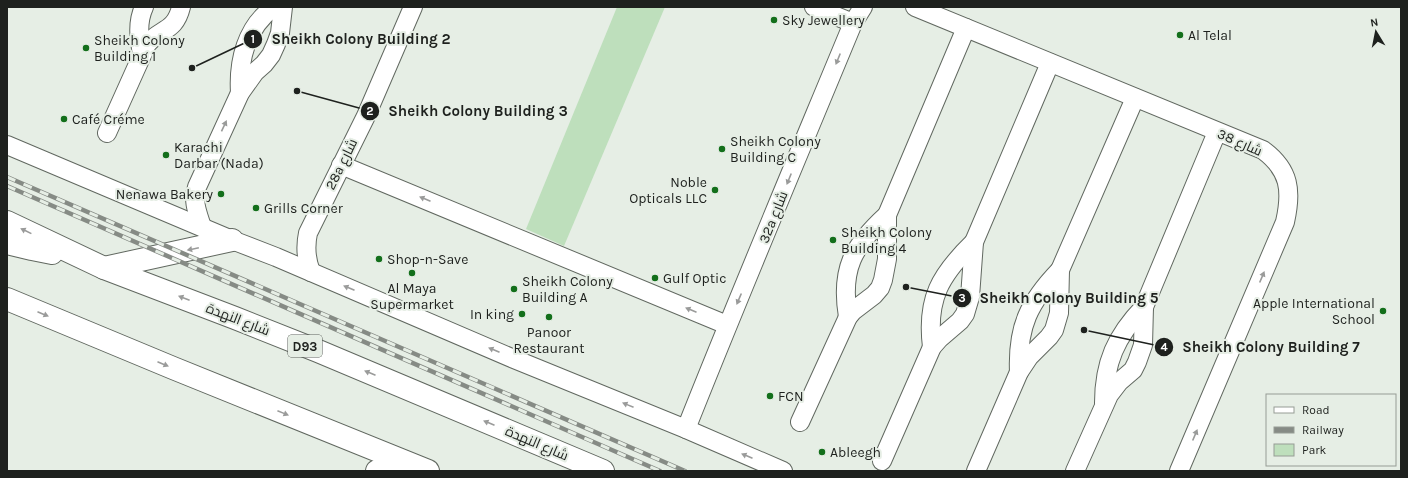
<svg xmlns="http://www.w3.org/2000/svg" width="1408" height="478" viewBox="0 0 1408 478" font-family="Karla,Cairo,sans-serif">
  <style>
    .green { fill: #bedfbc }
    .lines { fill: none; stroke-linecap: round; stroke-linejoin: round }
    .minor-casing { stroke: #616860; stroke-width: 20 }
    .major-casing { stroke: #616860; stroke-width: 24 }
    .minor { stroke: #fff; stroke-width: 18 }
    .major { stroke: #fff; stroke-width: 22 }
    .rail-casing { stroke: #868b85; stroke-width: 4.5 }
    .rail { stroke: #e6eee5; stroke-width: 3; stroke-dasharray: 9; stroke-linecap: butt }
    .oneway { fill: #9a9b9a }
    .poi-dot { fill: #136f1b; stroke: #e6eee5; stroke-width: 1.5 }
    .labels { text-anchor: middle; stroke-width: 4; stroke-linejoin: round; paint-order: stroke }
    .shield { fill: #e6eee5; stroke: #5a5e5a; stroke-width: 1 }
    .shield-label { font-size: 13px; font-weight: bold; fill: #1e211e }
    .poi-label { font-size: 14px; fill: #1e211e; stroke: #e6eee5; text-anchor: start }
    .street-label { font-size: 14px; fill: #1e211e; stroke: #e6eee5 }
    .leader { fill: none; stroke: #1e211e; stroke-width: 1.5 }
    .callout-dot { fill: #1e211e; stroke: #e6eee5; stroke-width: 1.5 }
    .mark-label { font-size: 12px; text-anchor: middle; font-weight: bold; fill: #fff }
    .callout-label { font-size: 15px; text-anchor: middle; font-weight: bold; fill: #1e211e; stroke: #e6eee5; stroke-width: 4; stroke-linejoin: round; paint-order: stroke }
  </style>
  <rect width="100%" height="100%" fill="#e6eee5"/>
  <path class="green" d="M 617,7 L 665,7 L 564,246 L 526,229 Z"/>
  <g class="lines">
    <g class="minor-casing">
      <g id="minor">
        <path d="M 814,7 L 853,23"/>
        <path d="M 915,7 L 1263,150 C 1290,170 1292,191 1285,222 L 1179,471"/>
        <path d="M 142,54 C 139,38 137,22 144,7"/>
        <path d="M 240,93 C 238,61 246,27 274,7"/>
        <path d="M 107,133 L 147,44 C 161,28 175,32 181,7"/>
        <path d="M 7,145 L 232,240 L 276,257 L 514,359 L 686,429 L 783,471"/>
        <path d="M 341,165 L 727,325"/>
        <path d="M 202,227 C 198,214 192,201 197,187 L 240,93 L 255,72 L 264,64 L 271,55 L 276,44 L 280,33 L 283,7"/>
        <path d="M 311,272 C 306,259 305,247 308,233 L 366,116 L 413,7"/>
        <path d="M 848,317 C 840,269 853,246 887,215"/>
        <path d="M 932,347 C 926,299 940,275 974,242"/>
        <path d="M 1019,372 C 1017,327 1029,302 1060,270"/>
        <path d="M 1104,403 C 1104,363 1116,336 1144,307"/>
        <path d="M 800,422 L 848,317 L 853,311 L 874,295 L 880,288 L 883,280 L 887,259 L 887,215 L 966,28"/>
        <path d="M 686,429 C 740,293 797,158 853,23 L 863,7"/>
        <path d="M 882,461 L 932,347 L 939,339 L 960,321 L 965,314 L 970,297 L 974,242 L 1050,63"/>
        <path d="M 976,471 L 1019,372 L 1029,357 L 1049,337 L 1054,330 L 1059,313 L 1060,270 L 1135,98"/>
        <path d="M 1075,471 L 1109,395 L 1119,382 L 1133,370 L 1137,362 L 1143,345 L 1144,307 L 1217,132"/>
      </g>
    </g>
    <g class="major-casing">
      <g id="major">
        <path d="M 7,222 L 104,268 L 235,318 L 318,351 L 603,471"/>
        <path d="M 7,243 L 32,249 L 52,253"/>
        <path d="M 104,268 L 232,240"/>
        <path d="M 7,299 L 173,368 L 428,471"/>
        <path d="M 377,471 L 399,460"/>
      </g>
    </g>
    <use href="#minor" class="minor"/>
    <use href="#major" class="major"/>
    <g class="rail-casing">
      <g id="rail">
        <path d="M 7,177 L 685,471"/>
        <path d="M 7,186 L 660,471"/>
      </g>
    </g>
    <use href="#rail" class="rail"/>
  </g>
  <defs><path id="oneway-solid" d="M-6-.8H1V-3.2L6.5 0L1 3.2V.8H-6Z"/></defs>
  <g class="oneway">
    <use href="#oneway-solid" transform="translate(838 59) rotate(112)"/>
    <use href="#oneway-solid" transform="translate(224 126) rotate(-65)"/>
    <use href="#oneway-solid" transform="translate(789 179) rotate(112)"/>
    <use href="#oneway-solid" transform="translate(425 199) rotate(-157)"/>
    <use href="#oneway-solid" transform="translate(26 231) rotate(-154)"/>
    <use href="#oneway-solid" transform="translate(193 249) rotate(168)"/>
    <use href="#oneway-solid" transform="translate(1262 277) rotate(-67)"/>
    <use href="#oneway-solid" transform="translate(349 288) rotate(-157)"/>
    <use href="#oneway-solid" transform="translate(184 298) rotate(-159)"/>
    <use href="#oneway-solid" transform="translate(739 299) rotate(113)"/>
    <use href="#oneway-solid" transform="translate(691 310) rotate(-157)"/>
    <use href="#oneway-solid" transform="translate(43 314) rotate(23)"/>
    <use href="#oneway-solid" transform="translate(494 350) rotate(-157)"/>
    <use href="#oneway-solid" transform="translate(163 364) rotate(23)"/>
    <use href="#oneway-solid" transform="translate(370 373) rotate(-157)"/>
    <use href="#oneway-solid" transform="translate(628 405) rotate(-158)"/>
    <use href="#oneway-solid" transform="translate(283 413) rotate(22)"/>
    <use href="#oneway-solid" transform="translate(489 423) rotate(-157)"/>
    <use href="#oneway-solid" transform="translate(1195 435) rotate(-67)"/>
    <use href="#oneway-solid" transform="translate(747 456) rotate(-157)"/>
  </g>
  <g class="poi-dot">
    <circle cx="774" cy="20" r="4"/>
    <circle cx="1180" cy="35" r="4"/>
    <circle cx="86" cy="48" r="4"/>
    <circle cx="64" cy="119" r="4"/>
    <circle cx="722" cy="149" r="4"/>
    <circle cx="166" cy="155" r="4"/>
    <circle cx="715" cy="190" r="4"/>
    <circle cx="221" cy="194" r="4"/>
    <circle cx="256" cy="208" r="4"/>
    <circle cx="833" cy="240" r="4"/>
    <circle cx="379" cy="259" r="4"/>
    <circle cx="412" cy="273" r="4"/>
    <circle cx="655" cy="278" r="4"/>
    <circle cx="514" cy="289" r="4"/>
    <circle cx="1383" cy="311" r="4"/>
    <circle cx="522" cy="314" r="4"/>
    <circle cx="549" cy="317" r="4"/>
    <circle cx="770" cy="396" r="4"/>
    <circle cx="822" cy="452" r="4"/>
  </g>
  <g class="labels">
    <rect class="shield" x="288" y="335" width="34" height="22" rx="3"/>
    <g class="shield-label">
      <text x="305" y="351">D93</text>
    </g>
    <g class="poi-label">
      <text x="782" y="25">Sky Jewellery</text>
      <text x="1188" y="40">Al Telal</text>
      <text x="94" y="45">Sheikh Colony<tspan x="94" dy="16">Building 1</tspan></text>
      <text x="72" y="124">Café Créme</text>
      <text x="730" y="146">Sheikh Colony<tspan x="730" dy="16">Building C</tspan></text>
      <text x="174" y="152">Karachi<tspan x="174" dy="16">Darbar (Nada)</tspan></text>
      <text x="707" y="187" text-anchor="end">Noble<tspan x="707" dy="16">Opticals LLC</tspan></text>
      <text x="213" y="199" text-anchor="end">Nenawa Bakery</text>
      <text x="264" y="213">Grills Corner</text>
      <text x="841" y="237">Sheikh Colony<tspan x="841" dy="16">Building 4</tspan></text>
      <text x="387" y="264">Shop-n-Save</text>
      <text x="663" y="283">Gulf Optic</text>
      <text x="522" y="286">Sheikh Colony<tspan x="522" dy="16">Building A</tspan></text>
      <text x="412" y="293" text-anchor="middle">Al Maya<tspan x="412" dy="16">Supermarket</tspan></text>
      <text x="1375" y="308" text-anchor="end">Apple International<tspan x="1375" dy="16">School</tspan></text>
      <text x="514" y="319" text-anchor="end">In king</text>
      <text x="549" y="337" text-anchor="middle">Panoor<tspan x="549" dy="16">Restaurant</tspan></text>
      <text x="778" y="401">FCN</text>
      <text x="830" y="457">Ableegh</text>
    </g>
    <g class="street-label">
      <text transform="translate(1240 142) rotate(24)" y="5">شارع 38</text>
      <text transform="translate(341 164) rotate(-64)" y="5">28a شارع</text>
      <text transform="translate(773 217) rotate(-68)" y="5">32a شارع</text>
      <text transform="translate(238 319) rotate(21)" y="5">شارع النهدة</text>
      <text transform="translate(537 443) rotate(23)" y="5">شارع النهدة</text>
    </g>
  </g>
  <path class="leader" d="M192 68L253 39M297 91L370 111M906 287L962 298M1084 330L1164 347"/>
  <g class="callout-dot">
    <circle cx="192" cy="68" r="4"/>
    <circle cx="297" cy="91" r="4"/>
    <circle cx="906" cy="287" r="4"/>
    <circle cx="1084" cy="330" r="4"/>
    <circle cx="253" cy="39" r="10"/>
    <circle cx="370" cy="111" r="10"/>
    <circle cx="962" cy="298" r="10"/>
    <circle cx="1164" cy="347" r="10"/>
  </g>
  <g class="mark-label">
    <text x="253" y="43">1</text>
    <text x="370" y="115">2</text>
    <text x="962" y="302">3</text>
    <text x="1164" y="351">4</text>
  </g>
  <g class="callout-label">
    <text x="361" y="44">Sheikh Colony Building 2</text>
    <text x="478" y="116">Sheikh Colony Building 3</text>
    <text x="1069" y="303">Sheikh Colony Building 5</text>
    <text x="1271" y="352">Sheikh Colony Building 7</text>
  </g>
  <rect width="1408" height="478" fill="none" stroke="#1e211e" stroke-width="16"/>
  <rect x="1266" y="394" width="130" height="72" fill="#e6eee5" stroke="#969c95"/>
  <rect x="1274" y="407" width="20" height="6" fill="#ffffff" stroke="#969c95"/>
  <text x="1302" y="414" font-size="12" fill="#1e211e">Road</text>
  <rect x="1274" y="427" width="20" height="6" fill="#868b85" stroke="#969c95"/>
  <text x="1302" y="434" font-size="12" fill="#1e211e">Railway</text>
  <rect x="1274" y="444" width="20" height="12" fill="#bedfbc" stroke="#969c95"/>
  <text x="1302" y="454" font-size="12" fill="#1e211e">Park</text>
  <g transform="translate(1376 32) rotate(350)" stroke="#e6eee5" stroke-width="3" paint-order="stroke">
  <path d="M0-3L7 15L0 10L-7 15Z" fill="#1e211e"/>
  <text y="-6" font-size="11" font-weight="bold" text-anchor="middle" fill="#1e211e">N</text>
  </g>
</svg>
